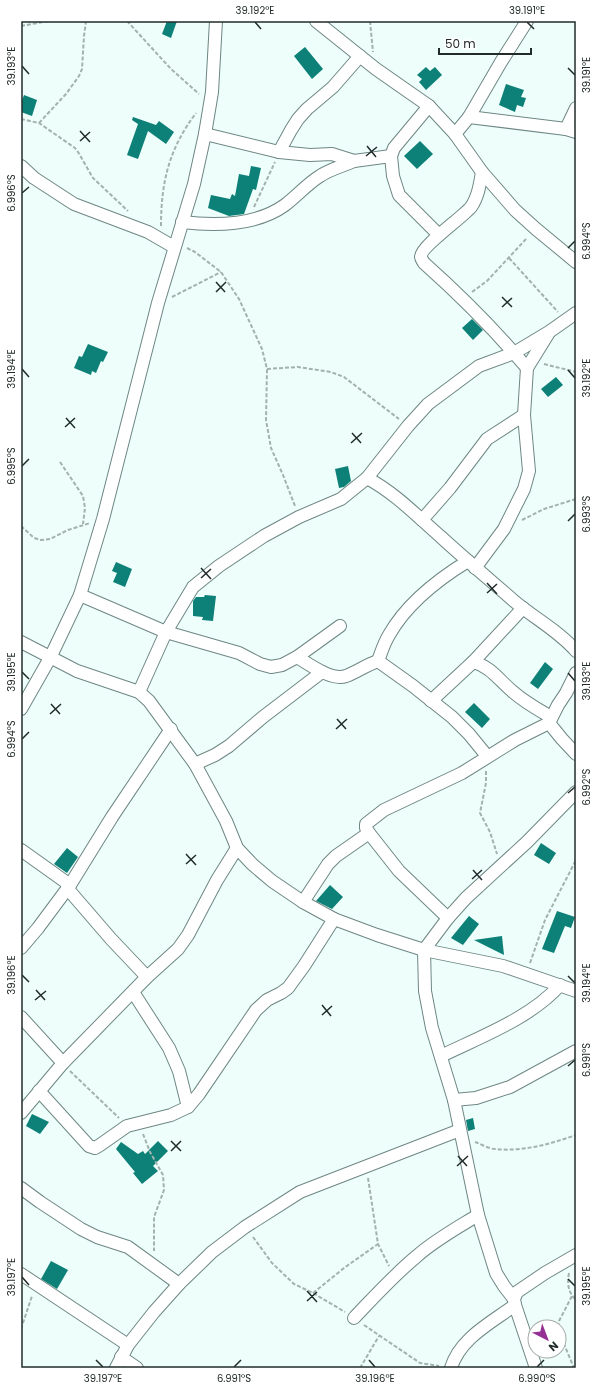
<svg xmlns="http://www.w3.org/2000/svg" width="597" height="1389" viewBox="0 0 597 1389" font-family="Poppins,sans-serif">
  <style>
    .building { fill: #0d8077 }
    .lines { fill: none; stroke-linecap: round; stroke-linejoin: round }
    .minor-casing { stroke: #6e8784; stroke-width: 14 }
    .path { stroke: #a3b2af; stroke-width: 2; stroke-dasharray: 4 2; stroke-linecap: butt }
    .minor { stroke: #fff; stroke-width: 12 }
    .ticks { fill: none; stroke: #212c2a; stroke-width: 1.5 }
    .neatline { fill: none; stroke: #212c2a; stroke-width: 1.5 }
    .ticks-label { font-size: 10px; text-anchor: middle; fill: #212c2a }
  </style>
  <rect width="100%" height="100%" fill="#edfefb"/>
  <g class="building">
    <path d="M 167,21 L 177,21 L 171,38 L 162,34 Z"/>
    <path d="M 305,47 L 323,69 L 312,79 L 294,56 Z"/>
    <path d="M 426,67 L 430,71 L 435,67 L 442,75 L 426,90 L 419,82 L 422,79 L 417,75 Z"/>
    <path d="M 506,84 L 524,90 L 521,97 L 526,98 L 523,107 L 517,105 L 515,112 L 499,105 Z"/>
    <path d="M 24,95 L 37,100 L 32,116 L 21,112 L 21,103 Z"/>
    <path d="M 133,117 L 156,125 L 159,121 L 174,132 L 166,144 L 148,131 L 138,159 L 127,155 L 138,124 L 132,120 Z"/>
    <path d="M 420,141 L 433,154 L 417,169 L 404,156 Z"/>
    <path d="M 251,166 L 261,168 L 256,190 L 253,189 L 244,214 L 229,216 L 208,208 L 211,195 L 230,199 L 232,194 L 235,196 L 239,174 L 249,176 Z"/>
    <path d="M 472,319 L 483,330 L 473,340 L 462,328 Z"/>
    <path d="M 88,344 L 108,352 L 103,362 L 101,361 L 96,373 L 92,371 L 91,375 L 74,368 L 79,356 L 82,357 Z"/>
    <path d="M 556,377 L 563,385 L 548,397 L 541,389 Z"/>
    <path d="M 348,466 L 351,481 L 344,487 L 339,488 L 335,469 Z"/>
    <path d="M 116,562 L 132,569 L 125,587 L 113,582 L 117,573 L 112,571 Z"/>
    <path d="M 205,595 L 216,596 L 213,621 L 202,620 L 203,617 L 193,616 L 193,601 L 196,597 L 204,597 Z"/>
    <path d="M 545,662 L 553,669 L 538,689 L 530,683 Z"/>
    <path d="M 474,703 L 490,719 L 482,728 L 465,712 Z"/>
    <path d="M 541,843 L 556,853 L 549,864 L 534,855 Z"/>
    <path d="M 67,848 L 78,857 L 67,873 L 54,864 Z"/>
    <path d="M 330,885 L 343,897 L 332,909 L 316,901 Z"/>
    <path d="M 557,911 L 575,917 L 571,928 L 565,926 L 554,953 L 542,949 Z"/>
    <path d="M 469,916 L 479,924 L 463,945 L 451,938 Z"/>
    <path d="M 502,936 L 504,955 L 474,940 Z"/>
    <path d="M 32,1114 L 49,1122 L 40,1134 L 26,1126 Z"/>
    <path d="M 473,1118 L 475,1129 L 468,1131 L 466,1120 Z"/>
    <path d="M 158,1141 L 168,1151 L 153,1166 L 158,1171 L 142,1184 L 133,1173 L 135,1172 L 116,1149 L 121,1142 L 138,1154 L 143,1151 L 145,1154 Z"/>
    <path d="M 51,1261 L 68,1270 L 57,1289 L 41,1279 Z"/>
  </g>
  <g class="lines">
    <g class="minor-casing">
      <g id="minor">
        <path d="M 316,21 L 376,69 L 429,106 L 455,134 L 482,172 L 515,210 L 536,229 L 576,262"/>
        <path d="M 429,106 L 394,148 L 391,156 L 393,176 L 399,195 L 439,235"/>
        <path d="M 469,117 L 566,129 L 576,132"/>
        <path d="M 566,129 L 576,108"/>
        <path d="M 205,134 L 279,152 L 310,155 L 332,154 L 354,161 L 391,156"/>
        <path d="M 455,134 L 469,117 L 501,62 L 527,21"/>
        <path d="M 279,152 L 291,130 L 298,119 L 307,109 L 333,87 L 360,56"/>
        <path d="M 21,166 L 34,178 L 74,204 L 148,232 L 174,247"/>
        <path d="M 482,172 C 480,184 478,197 471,207 C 463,217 420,247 421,257 C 421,259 423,261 424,263 C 461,296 495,330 527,368"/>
        <path d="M 182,222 C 216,226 256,226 285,205 C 297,196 307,184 320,176 C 330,169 343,166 354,161"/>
        <path d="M 367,478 C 395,493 417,516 441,537 C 465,559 490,580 514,601 C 534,618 559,631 576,651"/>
        <path d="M 422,520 L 450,488 L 487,439 L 524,415"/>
        <path d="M 475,568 L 504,529 L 524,489 L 529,471 L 524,415 L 527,368 L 548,334"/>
        <path d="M 80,595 L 166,632 L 239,653 L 260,664 L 271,667 L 282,665 L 297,657 L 340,626"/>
        <path d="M 21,642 L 77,671 L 139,692 L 149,701 L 195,764 L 226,821 L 237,848 L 252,864 L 272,881 L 303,902 L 334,919 L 377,935 L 424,950 L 503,966 L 576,991"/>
        <path d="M 297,657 C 309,664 331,681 346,676 C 357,672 366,665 378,661 L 413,686 L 452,717 L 469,734 L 487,756"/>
        <path d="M 378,661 C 381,653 384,643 389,635 C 407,603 437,580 468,561"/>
        <path d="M 473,662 C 490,666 499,680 512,691 C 524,702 537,709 551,717"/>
        <path d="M 576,673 L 566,693 L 558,705 L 549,723 L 562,739 L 576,754"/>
        <path d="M 139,692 L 166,632 L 193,587 L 219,566 L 264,536 L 299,517 L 341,499 L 367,478 L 408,426 L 428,404 L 479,366 L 514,353 L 549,332 L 576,313"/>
        <path d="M 431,701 L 473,662 L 523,608"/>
        <path d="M 21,709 L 50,658 L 80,595 L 103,519 L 158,303 L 194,184 L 205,134 L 212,92 L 216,21"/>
        <path d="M 195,764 L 215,755 L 229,746 L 263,717 L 322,672"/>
        <path d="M 21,850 L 70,885"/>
        <path d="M 67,888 L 111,939 L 147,977"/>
        <path d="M 303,902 L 328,864 L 336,856 L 369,833"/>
        <path d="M 448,918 L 399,871 L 369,833 L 366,828 L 366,824 L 384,810 L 462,773 L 515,740 L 549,723"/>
        <path d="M 21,948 L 38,928 L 70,885 L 112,817 L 171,729"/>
        <path d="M 133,992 L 169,1048 L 179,1071 L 188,1107"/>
        <path d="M 21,1017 L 63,1063"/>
        <path d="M 441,1056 C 480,1037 531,1018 560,985"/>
        <path d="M 39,1091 L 89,1146 L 95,1148 L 100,1145 L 127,1126 L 171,1115 L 188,1107 L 199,1094 L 256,1010 L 267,1000 L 281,993 L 288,988 L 304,966 L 334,919"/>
        <path d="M 454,1100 L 476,1098 L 510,1087 L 576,1051"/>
        <path d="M 21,1113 L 63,1063 L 147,977 L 178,949 L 188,935 L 217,880 L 237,848"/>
        <path d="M 21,1188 L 40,1202 L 81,1229 L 97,1237 L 128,1247 L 179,1284"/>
        <path d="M 21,1274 L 128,1345"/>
        <path d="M 514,1299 L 504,1286 L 496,1273 L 478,1215 L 454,1100 L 432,1028 L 425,991 L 424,950 L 448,918 L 466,898 L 527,842 L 576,792"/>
        <path d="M 354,1318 C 374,1297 394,1275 417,1256 C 435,1240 457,1228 478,1215"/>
        <path d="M 121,1357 L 137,1368"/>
        <path d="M 116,1368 L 128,1345 L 154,1312 L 179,1284 L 212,1252 L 245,1227 L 300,1192 L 460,1130"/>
        <path d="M 451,1368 C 460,1338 491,1323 515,1305"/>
        <path d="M 536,1368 L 515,1305 L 514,1299 L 517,1292 L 545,1273 L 576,1255"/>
      </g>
    </g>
    <g class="path">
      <path d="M 127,21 L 171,69 L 199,94"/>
      <path d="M 370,21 L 373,52"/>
      <path d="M 21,26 L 49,21"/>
      <path d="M 21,119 L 39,123 L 75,148 L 78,152 L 93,178 L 128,211"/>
      <path d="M 39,123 L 66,94 L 79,76 L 82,69 L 84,36 L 86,21"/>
      <path d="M 254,207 L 275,162"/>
      <path d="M 161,226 C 161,182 169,149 196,113"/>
      <path d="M 187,248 L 195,252 L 221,272 L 239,299 L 262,349 L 267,369 L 266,420 L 271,448 L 283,475 L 295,506"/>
      <path d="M 509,258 L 558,312"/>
      <path d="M 472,292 L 487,281 L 527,238"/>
      <path d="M 172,297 L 221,272"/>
      <path d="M 544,364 L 576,372"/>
      <path d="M 267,369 L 298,367 L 331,372 L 344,377 L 399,419"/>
      <path d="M 60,462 L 83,496 L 85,508 L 83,524"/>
      <path d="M 522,520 L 544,509 L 576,499"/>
      <path d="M 21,526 L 34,538 L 41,540 L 50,539 L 68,530 L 90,523"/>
      <path d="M 486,771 L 486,783 L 480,813 L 490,832 L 497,854"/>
      <path d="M 530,963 L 545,920 L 576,860"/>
      <path d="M 70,1071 L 119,1118"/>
      <path d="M 143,1134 L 150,1152 L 163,1175 L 164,1190 L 154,1217 L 154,1251"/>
      <path d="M 475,1142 C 481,1144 489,1149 495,1149 C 523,1152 550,1144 576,1135"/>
      <path d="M 368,1178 L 378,1244 L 389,1266"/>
      <path d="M 253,1237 L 272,1263 L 294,1284 L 313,1293 L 345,1312"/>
      <path d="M 569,1273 C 567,1284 568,1292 576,1300"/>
      <path d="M 313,1293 L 344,1268 L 378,1244"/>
      <path d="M 364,1325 L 420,1363 L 439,1366"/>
      <path d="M 558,1327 L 559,1321 L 572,1296"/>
      <path d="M 21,1329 L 32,1296"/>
      <path d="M 559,1332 L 574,1368"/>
      <path d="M 360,1368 L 379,1336"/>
    </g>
    <use href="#minor" class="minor"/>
  </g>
  <path class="ticks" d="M 255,22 L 261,29M 527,22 L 534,29M 22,66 L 29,74M 568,68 L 575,75M 80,131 L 90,142M 80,141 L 90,132M 367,146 L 376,157M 366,156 L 377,147M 22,193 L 29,187M 568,248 L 575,241M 216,282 L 225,292M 216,292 L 226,282M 502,297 L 512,307M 502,307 L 512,298M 22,369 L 29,377M 568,370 L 575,378M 66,418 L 75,428M 65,427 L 75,418M 352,433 L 361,443M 351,443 L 362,433M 22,466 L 29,459M 568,521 L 575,514M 201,568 L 211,579M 201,578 L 211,569M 487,583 L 497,594M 487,593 L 497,584M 22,672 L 29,679M 568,673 L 575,681M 51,704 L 60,714M 50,714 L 61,704M 337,719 L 346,729M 336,729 L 347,719M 22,739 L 29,732M 568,793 L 575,787M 186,854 L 196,865M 186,864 L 196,855M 473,870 L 482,880M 472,879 L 482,870M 22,975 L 29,982M 568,976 L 575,983M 36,990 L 45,1000M 35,1000 L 46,991M 322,1005 L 331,1016M 322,1015 L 332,1006M 568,1066 L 575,1060M 171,1141 L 181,1151M 171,1151 L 181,1141M 458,1156 L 467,1166M 457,1166 L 468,1156M 22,1277 L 29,1285M 568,1279 L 575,1286M 307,1291 L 317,1302M 307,1301 L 317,1292M 96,1360 L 103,1367M 369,1360 L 375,1367M 234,1367 L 241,1360M 537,1367 L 544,1360"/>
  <rect width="597" height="1389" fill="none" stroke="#ffffff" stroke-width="44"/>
  <g transform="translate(547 1339) rotate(138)"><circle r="19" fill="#ffffff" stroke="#a6abaa"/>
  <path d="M0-3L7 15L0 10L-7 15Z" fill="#953095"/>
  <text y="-6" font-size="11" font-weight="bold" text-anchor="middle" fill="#212c2a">N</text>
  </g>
  <path d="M439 48v6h92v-6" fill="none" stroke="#212c2a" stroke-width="2"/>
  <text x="445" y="48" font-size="12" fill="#212c2a" stroke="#ffffff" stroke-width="3" paint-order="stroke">50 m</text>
  <rect x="22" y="22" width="553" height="1345" class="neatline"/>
  <g class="ticks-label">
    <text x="255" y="14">39.192°E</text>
    <text x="527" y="14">39.191°E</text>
    <text transform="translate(11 66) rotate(-90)" y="4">39.193°E</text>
    <text transform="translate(586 75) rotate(-90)" y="4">39.191°E</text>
    <text transform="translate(11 193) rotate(-90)" y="4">6.996°S</text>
    <text transform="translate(586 241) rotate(-90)" y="4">6.994°S</text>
    <text transform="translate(11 369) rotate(-90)" y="4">39.194°E</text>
    <text transform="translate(586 378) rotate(-90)" y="4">39.192°E</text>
    <text transform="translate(11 466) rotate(-90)" y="4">6.995°S</text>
    <text transform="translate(586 514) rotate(-90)" y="4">6.993°S</text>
    <text transform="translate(11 672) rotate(-90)" y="4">39.195°E</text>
    <text transform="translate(586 681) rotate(-90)" y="4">39.193°E</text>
    <text transform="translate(11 739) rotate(-90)" y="4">6.994°S</text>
    <text transform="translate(586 787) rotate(-90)" y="4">6.992°S</text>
    <text transform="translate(11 975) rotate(-90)" y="4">39.196°E</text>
    <text transform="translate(586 983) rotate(-90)" y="4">39.194°E</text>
    <text transform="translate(586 1060) rotate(-90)" y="4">6.991°S</text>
    <text transform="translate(11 1277) rotate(-90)" y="4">39.197°E</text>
    <text transform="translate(586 1286) rotate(-90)" y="4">39.195°E</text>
    <text x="103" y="1382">39.197°E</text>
    <text x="234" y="1382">6.991°S</text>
    <text x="375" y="1382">39.196°E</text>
    <text x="537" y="1382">6.990°S</text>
  </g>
</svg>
